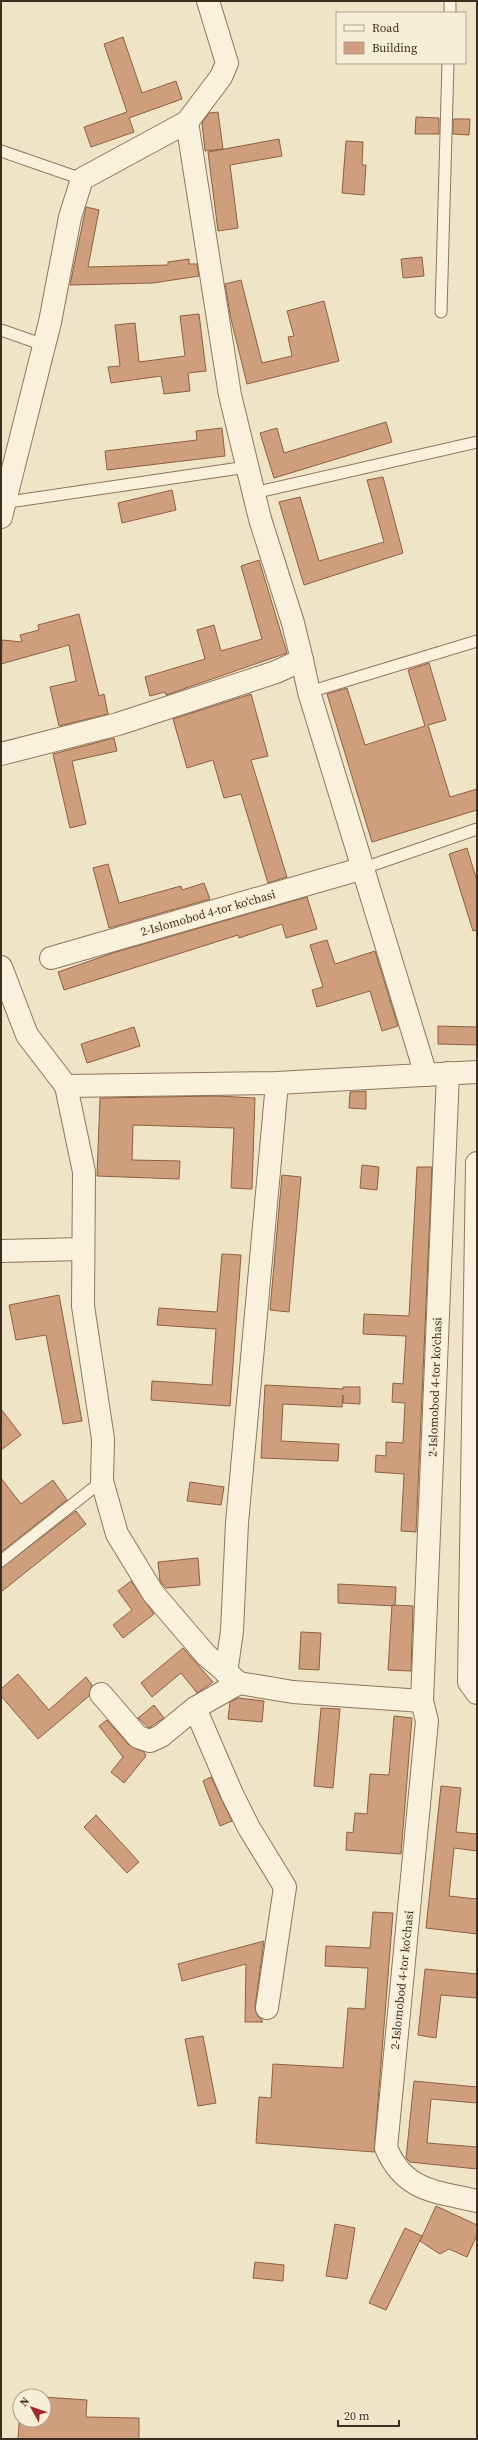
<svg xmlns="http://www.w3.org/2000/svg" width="478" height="2440" viewBox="0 0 478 2440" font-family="'Source Serif 4',serif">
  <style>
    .building { fill: #cf9f7d; stroke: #8d5f41 }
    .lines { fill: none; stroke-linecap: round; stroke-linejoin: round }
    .service-casing { stroke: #8d765c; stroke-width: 13 }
    .minor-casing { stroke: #8d765c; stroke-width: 24 }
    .service { stroke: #faf1dc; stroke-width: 11 }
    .minor { stroke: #faf1dc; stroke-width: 22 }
    .labels { text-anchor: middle; stroke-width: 3.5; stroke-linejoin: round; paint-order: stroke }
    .street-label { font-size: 12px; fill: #3d2e20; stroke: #f7eed8 }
  </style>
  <rect width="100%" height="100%" fill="#f0e4c8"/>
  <g class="building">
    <path d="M 123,37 L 142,93 L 176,81 L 182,99 L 129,118 L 134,132 L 91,147 L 84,127 L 127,112 L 104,44 Z"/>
    <path d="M 218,112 L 223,149 L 205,151 L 202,123 L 209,113 Z"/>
    <path d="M 416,117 L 439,118 L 439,134 L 415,134 Z"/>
    <path d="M 453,119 L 470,119 L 469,135 L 453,134 Z"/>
    <path d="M 279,139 L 282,156 L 230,165 L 238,228 L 218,231 L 208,152 Z"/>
    <path d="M 346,141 L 363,142 L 362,165 L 366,165 L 364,195 L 342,193 Z"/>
    <path d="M 86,207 L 99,210 L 88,267 L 168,265 L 168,262 L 189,259 L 189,264 L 197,264 L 199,276 L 153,283 L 70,285 Z"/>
    <path d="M 422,257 L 424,276 L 403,278 L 401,259 Z"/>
    <path d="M 241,280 L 262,363 L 292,356 L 288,337 L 294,336 L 287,311 L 324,301 L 339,361 L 247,384 L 231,319 L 225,284 Z"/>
    <path d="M 199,314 L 206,371 L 188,373 L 190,391 L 164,394 L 161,376 L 111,383 L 108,367 L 120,366 L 115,325 L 135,323 L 139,362 L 185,356 L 180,316 Z"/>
    <path d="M 386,422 L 392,442 L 274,478 L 260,433 L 277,428 L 284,453 Z"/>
    <path d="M 222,428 L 225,456 L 107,470 L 105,451 L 197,440 L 196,431 Z"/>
    <path d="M 383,477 L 403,553 L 304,585 L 279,502 L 300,497 L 319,561 L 384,542 L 367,480 Z"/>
    <path d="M 172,490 L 176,510 L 122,523 L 118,503 Z"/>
    <path d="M 259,560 L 287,653 L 166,695 L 165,692 L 150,696 L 145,677 L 205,659 L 197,630 L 214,625 L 221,651 L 262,639 L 241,566 Z"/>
    <path d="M 79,614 L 99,696 L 104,694 L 108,714 L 59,726 L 50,687 L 76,681 L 69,645 L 1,664 L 2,640 L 22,642 L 20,635 L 39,630 L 38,625 Z"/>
    <path d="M 429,663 L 446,720 L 428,725 L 450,797 L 477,789 L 477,810 L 372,842 L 327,694 L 347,688 L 365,745 L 425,726 L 408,670 Z"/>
    <path d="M 251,694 L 268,756 L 251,760 L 287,877 L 268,883 L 241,794 L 224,798 L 213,760 L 187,768 L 173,719 Z"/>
    <path d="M 114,738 L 117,751 L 72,761 L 86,824 L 70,828 L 53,754 Z"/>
    <path d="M 467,848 L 477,881 L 477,930 L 473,931 L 449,854 Z"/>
    <path d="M 108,864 L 119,903 L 181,886 L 182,890 L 204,883 L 210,899 L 109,928 L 93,868 Z"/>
    <path d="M 307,897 L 317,929 L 286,938 L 282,924 L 239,938 L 238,935 L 64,990 L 58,972 L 116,952 Z"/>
    <path d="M 327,940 L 335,964 L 375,951 L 398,1026 L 382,1031 L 370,991 L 317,1007 L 312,990 L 323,987 L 310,945 Z"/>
    <path d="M 438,1026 L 477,1027 L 477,1045 L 438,1044 Z"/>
    <path d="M 134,1027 L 140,1046 L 87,1063 L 81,1044 Z"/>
    <path d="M 366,1091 L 366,1109 L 349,1108 L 350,1092 Z"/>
    <path d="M 217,1096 L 255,1098 L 252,1189 L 231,1188 L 234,1128 L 133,1125 L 132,1160 L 180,1161 L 179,1179 L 97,1176 L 100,1098 Z"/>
    <path d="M 362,1165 L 379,1167 L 377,1190 L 360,1188 Z"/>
    <path d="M 417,1167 L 432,1167 L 416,1532 L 401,1531 L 404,1474 L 375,1472 L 376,1455 L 386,1456 L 386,1442 L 403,1443 L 405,1403 L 392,1402 L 393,1383 L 403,1384 L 406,1336 L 363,1334 L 364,1314 L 409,1316 Z"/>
    <path d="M 282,1175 L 301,1177 L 289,1312 L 270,1310 Z"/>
    <path d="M 222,1254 L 241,1255 L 230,1406 L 151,1400 L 152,1381 L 212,1385 L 216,1329 L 157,1325 L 159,1308 L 217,1312 Z"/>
    <path d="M 59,1295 L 82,1421 L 63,1424 L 46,1335 L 16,1340 L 9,1305 Z"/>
    <path d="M 265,1385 L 343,1389 L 343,1387 L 360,1387 L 360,1404 L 343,1403 L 343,1395 L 342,1407 L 283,1404 L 281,1441 L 339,1444 L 338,1461 L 261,1458 Z"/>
    <path d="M 1,1409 L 21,1435 L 1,1450 Z"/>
    <path d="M 1,1478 L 21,1504 L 53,1480 L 67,1500 L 1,1552 Z"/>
    <path d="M 190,1482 L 224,1487 L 221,1505 L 187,1501 Z"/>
    <path d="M 76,1511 L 86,1524 L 1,1592 L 1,1568 Z"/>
    <path d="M 198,1558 L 200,1585 L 166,1588 L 160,1581 L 158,1562 Z"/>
    <path d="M 131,1581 L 154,1614 L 123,1638 L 113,1625 L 132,1610 L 118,1591 Z"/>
    <path d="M 338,1584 L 396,1587 L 395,1606 L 338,1603 Z"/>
    <path d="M 392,1605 L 413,1606 L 411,1671 L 388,1670 Z"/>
    <path d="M 301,1632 L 321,1633 L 319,1670 L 299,1669 Z"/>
    <path d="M 183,1648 L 213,1682 L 197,1693 L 181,1673 L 152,1697 L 141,1683 Z"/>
    <path d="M 18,1674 L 49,1710 L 86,1677 L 92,1685 L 89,1696 L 38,1739 L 1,1696 L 1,1689 Z"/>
    <path d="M 238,1698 L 264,1701 L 262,1722 L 228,1719 L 230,1702 Z"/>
    <path d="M 154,1705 L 164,1718 L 149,1728 L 138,1718 Z"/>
    <path d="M 321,1708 L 340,1709 L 333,1788 L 314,1786 Z"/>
    <path d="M 394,1716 L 412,1718 L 401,1854 L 346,1850 L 347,1832 L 353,1833 L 355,1813 L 367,1814 L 370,1774 L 389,1775 Z"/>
    <path d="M 107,1720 L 129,1745 L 144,1752 L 146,1756 L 124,1783 L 111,1772 L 123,1757 L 99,1726 Z"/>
    <path d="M 211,1777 L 232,1821 L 220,1826 L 203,1781 Z"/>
    <path d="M 441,1786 L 461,1788 L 456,1832 L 477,1834 L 477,1851 L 454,1848 L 449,1896 L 477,1899 L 477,1934 L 426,1928 Z"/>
    <path d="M 96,1815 L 139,1862 L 127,1873 L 84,1827 Z"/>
    <path d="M 373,1912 L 393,1913 L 374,2152 L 256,2143 L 259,2097 L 271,2098 L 273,2064 L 343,2068 L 348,2008 L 365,2009 L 368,1968 L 325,1966 L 326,1946 L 370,1948 Z"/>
    <path d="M 264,1941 L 255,2007 L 256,2013 L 263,2022 L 245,2022 L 246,1964 L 182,1981 L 178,1964 Z"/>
    <path d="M 425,1969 L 477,1974 L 477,1998 L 441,1995 L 436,2038 L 418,2035 Z"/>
    <path d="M 203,2036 L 216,2103 L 198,2106 L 185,2039 Z"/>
    <path d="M 414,2081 L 477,2087 L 477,2103 L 431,2099 L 427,2143 L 477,2147 L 477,2169 L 410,2162 L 406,2158 Z"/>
    <path d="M 436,2206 L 477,2225 L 477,2235 L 467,2257 L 449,2249 L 440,2254 L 420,2241 Z"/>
    <path d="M 335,2224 L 355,2228 L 347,2279 L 326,2276 Z"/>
    <path d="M 405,2228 L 422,2236 L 386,2310 L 369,2303 Z"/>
    <path d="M 255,2262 L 284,2265 L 283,2281 L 253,2278 Z"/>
    <path d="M 44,2397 L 87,2400 L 86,2417 L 139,2418 L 139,2439 L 18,2439 L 20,2409 L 20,2420 L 44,2420 Z"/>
  </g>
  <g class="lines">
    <g class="service-casing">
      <g id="service">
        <path d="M 450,13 L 450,1"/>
        <path d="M 1,151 L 82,179"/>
        <path d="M 441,312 L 448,63"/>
        <path d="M 1,330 L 44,345"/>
        <path d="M 254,493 L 477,442"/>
        <path d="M 2,503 L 247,467"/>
        <path d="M 309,692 L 477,641"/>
        <path d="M 364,868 L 477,829"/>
        <path d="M 1,1561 L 102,1481"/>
      </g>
    </g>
    <g class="minor-casing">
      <g id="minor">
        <path d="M 1,517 L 50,322 L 70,217 L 82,179 L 187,122 L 221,77 L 227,63 L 208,1"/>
        <path d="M 302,660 L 309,692 L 426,1075"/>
        <path d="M 1,754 L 118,724 L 276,672 L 302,660 L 293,623 L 260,519 L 230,395 L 187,122"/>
        <path d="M 51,958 L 364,868"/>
        <path d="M 1,967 L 27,1035 L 66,1086 L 84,1172 L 83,1306 L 103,1439 L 102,1481 L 117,1534 L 153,1593 L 206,1655 L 239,1683 L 293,1692 L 422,1701 L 448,1073"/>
        <path d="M 66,1086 L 277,1083 L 477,1072"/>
        <path d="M 477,1163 L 469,1682 L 477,1693"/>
        <path d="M 1,1251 L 83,1249"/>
        <path d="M 226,1673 L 232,1631 L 237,1523 L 277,1083"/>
        <path d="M 101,1694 L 138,1737 L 150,1741 L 161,1736 L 195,1708 L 239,1683"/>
        <path d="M 422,1701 L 427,1721 L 386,2148 C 405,2192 435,2191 477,2201"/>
        <path d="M 195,1708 L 232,1794 L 249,1828 L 285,1887 L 267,2008"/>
      </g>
    </g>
    <use href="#service" class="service"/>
    <use href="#minor" class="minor"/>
  </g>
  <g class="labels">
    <g class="street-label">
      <text transform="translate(208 913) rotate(-16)" y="4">2-Islomobod 4-tor koʻchasi</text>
      <text transform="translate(435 1387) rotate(-88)" y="4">2-Islomobod 4-tor koʻchasi</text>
      <text transform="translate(402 1980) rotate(-84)" y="4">2-Islomobod 4-tor koʻchasi</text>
    </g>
  </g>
  <rect width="478" height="2440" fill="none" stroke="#3d2e20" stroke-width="4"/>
  <rect x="336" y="12" width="130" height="52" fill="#f7eed8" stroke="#ada18e"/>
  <rect x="344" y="25" width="20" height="6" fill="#faf1dc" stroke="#ada18e"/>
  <text x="372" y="32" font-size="12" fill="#3d2e20">Road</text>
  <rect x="344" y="42" width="20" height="12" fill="#cf9f7d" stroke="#ada18e"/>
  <text x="372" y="52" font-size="12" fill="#3d2e20">Building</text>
  <g transform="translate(32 2408) rotate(310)"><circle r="19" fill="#f7eed8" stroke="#ada18e"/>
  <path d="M0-3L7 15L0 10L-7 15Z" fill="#9e2a2b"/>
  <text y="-6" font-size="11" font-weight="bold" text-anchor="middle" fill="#3d2e20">N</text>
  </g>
  <path d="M338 2420v6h61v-6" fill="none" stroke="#3d2e20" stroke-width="2"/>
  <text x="344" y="2420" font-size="12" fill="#3d2e20" stroke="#f7eed8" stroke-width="3" paint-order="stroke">20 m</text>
</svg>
